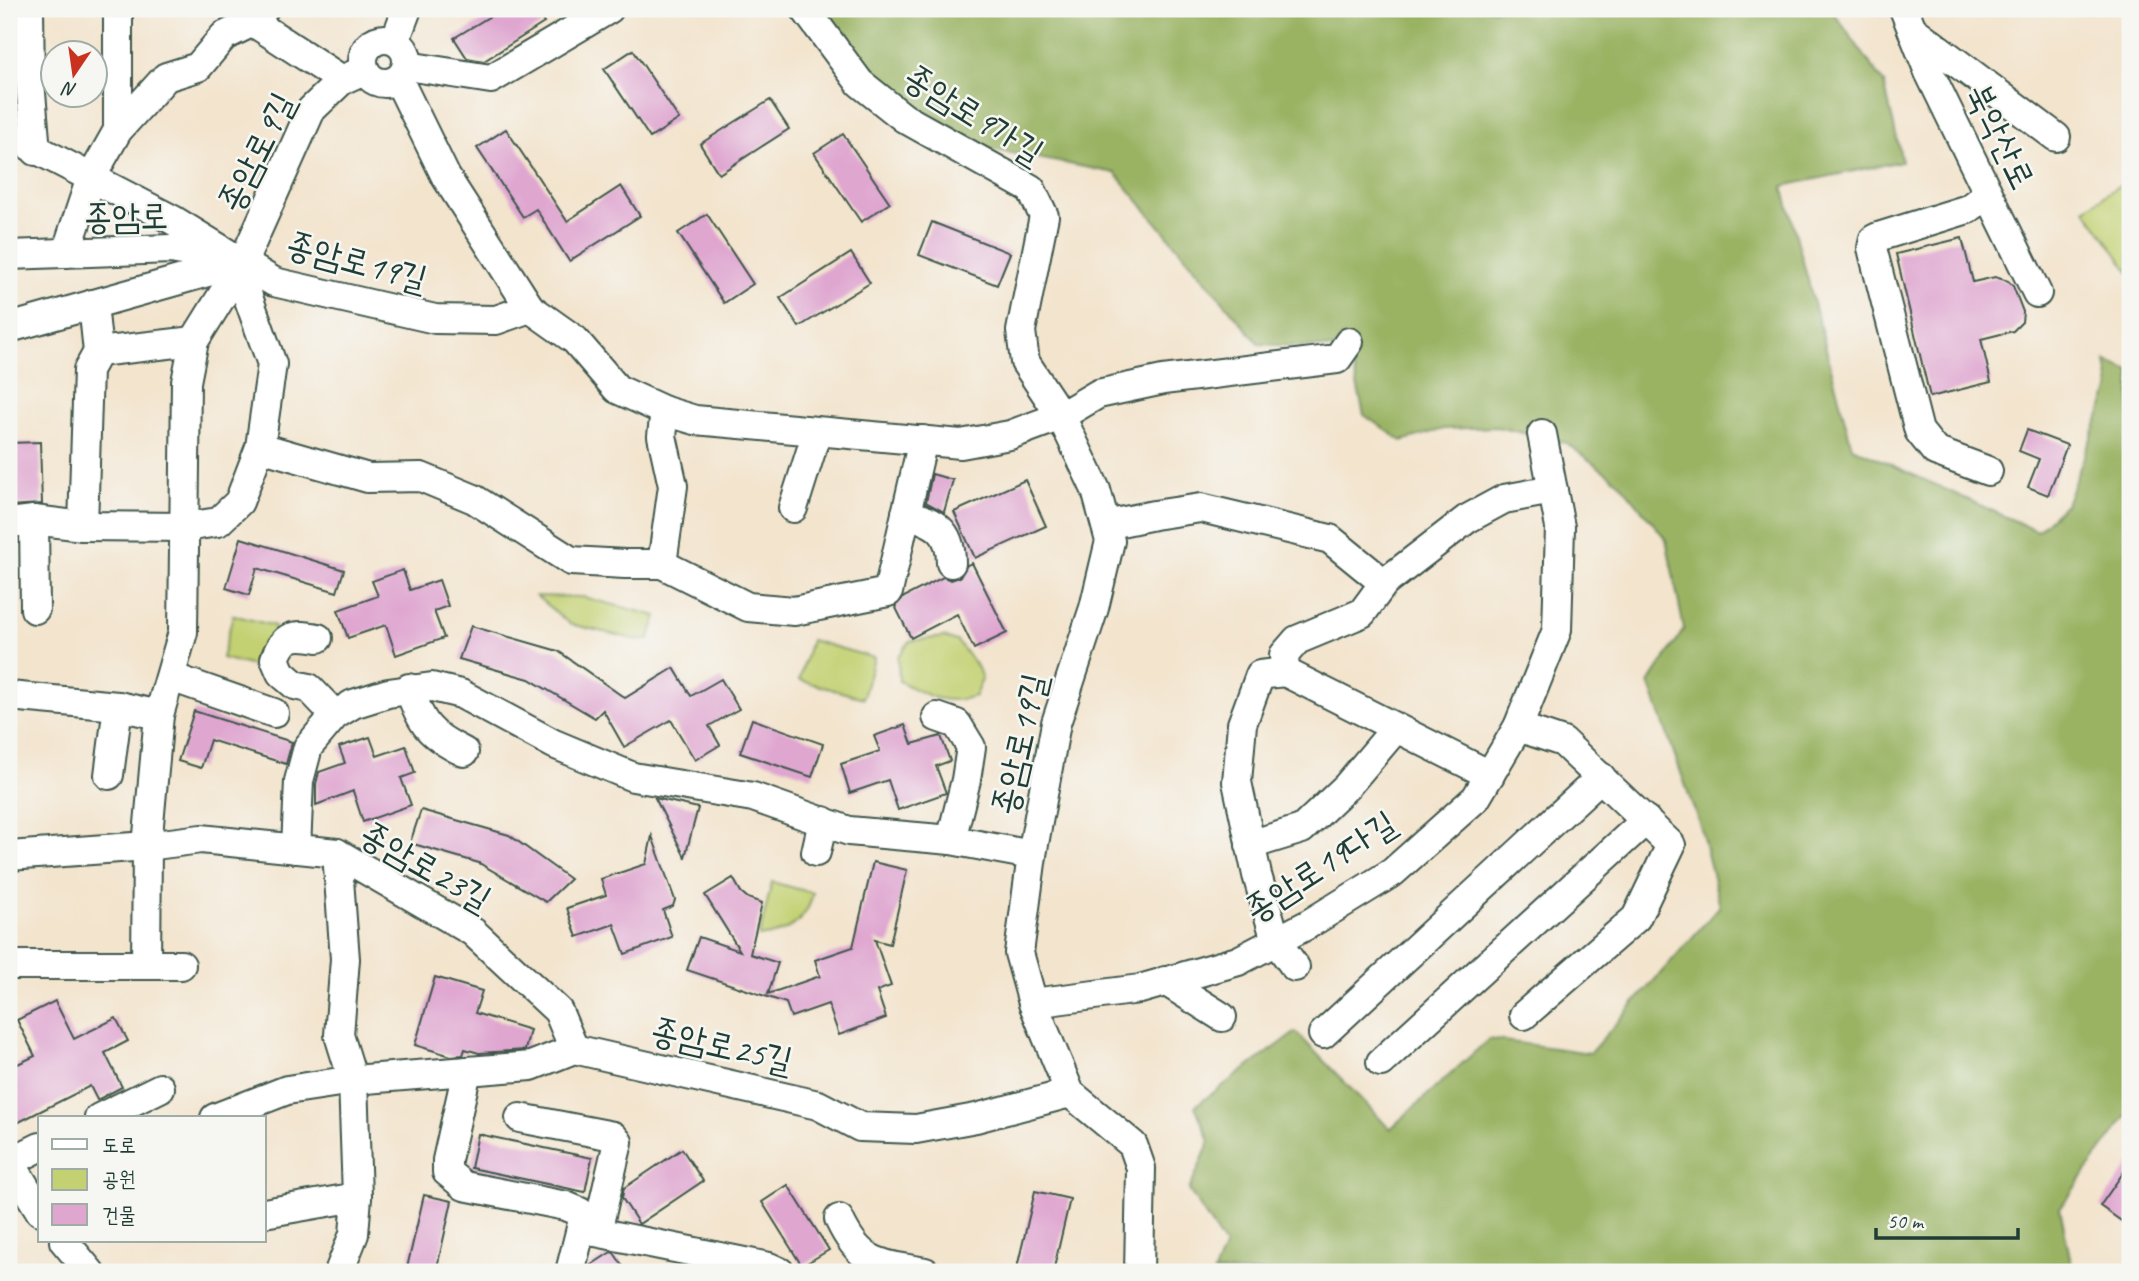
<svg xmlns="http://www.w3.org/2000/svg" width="2139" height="1281" viewBox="0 0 2139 1281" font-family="Caveat,'Poor Story',sans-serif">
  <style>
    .green { fill: #c3d172; stroke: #718753; stroke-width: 2 }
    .forest { fill: #9ab364; stroke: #5c784c; stroke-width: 2 }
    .building { fill: #dfa6d0 }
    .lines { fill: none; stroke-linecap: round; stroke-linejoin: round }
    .minor-casing { stroke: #3f564b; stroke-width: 32 }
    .minor { stroke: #fff; stroke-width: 28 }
    .labels { text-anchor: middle; stroke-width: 5; stroke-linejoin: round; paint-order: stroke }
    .street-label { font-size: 35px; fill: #1f3d34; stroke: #f6f6f2 }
  </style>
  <rect width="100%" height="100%" fill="#f6f6f2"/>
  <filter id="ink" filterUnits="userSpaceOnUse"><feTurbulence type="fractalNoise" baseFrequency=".0143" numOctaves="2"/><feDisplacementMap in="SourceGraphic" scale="14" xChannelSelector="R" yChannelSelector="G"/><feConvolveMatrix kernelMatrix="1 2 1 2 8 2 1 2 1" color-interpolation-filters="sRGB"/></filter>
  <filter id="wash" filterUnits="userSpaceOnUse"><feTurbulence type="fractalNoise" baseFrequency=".00686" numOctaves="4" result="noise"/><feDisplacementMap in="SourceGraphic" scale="28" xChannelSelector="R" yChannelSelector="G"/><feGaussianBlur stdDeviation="1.57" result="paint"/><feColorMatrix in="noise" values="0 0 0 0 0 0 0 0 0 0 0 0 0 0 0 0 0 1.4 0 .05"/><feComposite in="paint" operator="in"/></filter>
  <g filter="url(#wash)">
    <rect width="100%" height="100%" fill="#f3e4cd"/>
    <g class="green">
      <path d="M 2130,178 L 2130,273 L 2085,209 Z"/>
      <path d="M 536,596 L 583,597 L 657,616 L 649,640 L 633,639 L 570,624 Z"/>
      <path d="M 233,615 L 275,626 L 264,669 L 222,658 Z"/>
      <path d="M 944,637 L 957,641 L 978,668 L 982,679 L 975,696 C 944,706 927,696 899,681 L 898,657 L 910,641 Z"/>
      <path d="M 811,640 L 874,658 L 863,698 L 799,680 Z"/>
      <path d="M 772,882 L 813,893 C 807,922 787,934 759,937 Z"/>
    </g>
    <path class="forest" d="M 824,9 L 1831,9 L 1884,83 L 1902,161 L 1783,186 L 1852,447 L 2037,531 L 2066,504 L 2110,388 L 2106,361 L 2130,371 L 2130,1111 L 2060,1208 L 2073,1272 L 1214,1272 L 1225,1246 L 1189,1190 L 1210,1141 L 1195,1106 L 1296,1032 L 1390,1129 L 1489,1039 L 1590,1053 L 1720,906 L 1701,829 L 1649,683 L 1684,629 L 1666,539 L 1620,483 L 1566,443 L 1497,427 L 1444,429 L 1402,441 L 1364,415 L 1349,349 L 1259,344 L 1115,173 L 985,148 L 874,80 Z"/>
    <g id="blocks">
      <g class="building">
        <path d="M 502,9 L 535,9 L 544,23 L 484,61 L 467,58 L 454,38 Z"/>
        <path d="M 633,50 L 679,119 L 650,138 L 604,69 Z"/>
        <path d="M 770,100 L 789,129 L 719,174 L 700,144 Z"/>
        <path d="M 506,129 L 567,221 L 621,186 L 640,216 L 569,261 L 536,209 L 523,217 L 477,148 Z"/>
        <path d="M 843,134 L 890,203 L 861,222 L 814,153 Z"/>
        <path d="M 707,214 L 753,284 L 724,303 L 678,233 Z"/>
        <path d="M 932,222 L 1010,253 L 997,285 L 919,255 Z"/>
        <path d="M 1962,238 L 1973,282 L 1995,277 L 2008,281 L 2013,286 L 2023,312 L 2022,322 L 2013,331 L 1981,339 L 1991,382 L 1930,397 L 1896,254 Z"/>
        <path d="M 851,253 L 870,283 L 799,327 L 780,298 Z"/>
        <path d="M 2027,430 L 2067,445 L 2048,495 L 2028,487 L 2039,459 L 2019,451 Z"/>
        <path d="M 40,442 L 42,504 L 9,506 L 9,443 Z"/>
        <path d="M 932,474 L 953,480 L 944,512 L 926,502 Z"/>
        <path d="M 1025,480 L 1046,526 L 975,558 L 954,512 Z"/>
        <path d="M 241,538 L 344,570 L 337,592 L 257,568 L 249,595 L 226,588 Z"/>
        <path d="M 972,563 L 1007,633 L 974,649 L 957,614 L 911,638 L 895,606 L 904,597 L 943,577 L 951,580 L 960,577 L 967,565 Z"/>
        <path d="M 403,570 L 410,590 L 439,580 L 448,606 L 434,611 L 444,638 L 396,655 L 386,625 L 348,638 L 338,610 L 378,596 L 372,581 Z"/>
        <path d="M 471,626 L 558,651 L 625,698 L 674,668 L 691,696 L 721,679 L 739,709 L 709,726 L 720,745 L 695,760 L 671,720 L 624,747 L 603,710 L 595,718 L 529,679 L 459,659 Z"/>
        <path d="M 194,711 L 292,742 L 286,764 L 210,740 L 201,768 L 178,761 Z"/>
        <path d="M 752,719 L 823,744 L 812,777 L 740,753 Z"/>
        <path d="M 905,725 L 912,744 L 941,736 L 950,761 L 936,766 L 946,793 L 898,810 L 888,780 L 850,793 L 841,764 L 880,751 L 874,736 Z"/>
        <path d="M 370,737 L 377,756 L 406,746 L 415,773 L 401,778 L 411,805 L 363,822 L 353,791 L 316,805 L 316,784 L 319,772 L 345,763 L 339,747 Z"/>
        <path d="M 655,798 L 698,808 L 685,857 Z"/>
        <path d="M 421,810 L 509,835 L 570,879 L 546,902 L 479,863 L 410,843 Z"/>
        <path d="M 652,836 L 675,900 L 673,906 L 663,910 L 672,937 L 625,954 L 614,924 L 577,937 L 567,908 L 606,895 L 601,879 L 646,864 Z"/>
        <path d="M 873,862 L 907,870 L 890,944 L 875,940 L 891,986 L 877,991 L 886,1018 L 839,1035 L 828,1004 L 791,1017 L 786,1003 L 687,970 L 699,937 L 740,951 L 705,895 L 733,878 L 741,892 L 748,898 L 762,903 L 750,954 L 778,963 L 768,994 L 820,976 L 815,960 L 853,947 Z"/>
        <path d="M 435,977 L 482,991 L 475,1013 L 530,1030 L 525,1050 L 479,1053 L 465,1049 L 463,1055 L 451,1056 L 415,1045 Z"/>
        <path d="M 55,1001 L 74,1039 L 116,1018 L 128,1041 L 105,1053 L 122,1087 L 97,1100 L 90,1086 L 9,1127 L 9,1068 L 35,1056 L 17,1020 Z"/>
        <path d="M 478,1134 L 592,1158 L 585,1192 L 471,1168 Z"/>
        <path d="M 682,1149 L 703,1181 L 639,1224 L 622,1198 L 624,1188 Z"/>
        <path d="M 2130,1163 L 2130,1227 L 2100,1206 Z"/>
        <path d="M 788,1185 L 829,1250 L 802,1266 L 762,1202 Z"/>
        <path d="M 1035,1191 L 1070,1199 L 1053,1272 L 1016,1272 Z"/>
        <path d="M 424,1195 L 452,1201 L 436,1272 L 406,1272 Z"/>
        <path d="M 611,1252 L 614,1253 L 627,1272 L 587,1272 L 588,1267 Z"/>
      </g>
    </g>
  </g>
  <g filter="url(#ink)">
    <use href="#blocks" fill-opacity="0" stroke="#3f564b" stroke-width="2"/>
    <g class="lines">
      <g class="minor-casing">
        <g id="minor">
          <path d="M 29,9 L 30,81 L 36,151"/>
          <path d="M 118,9 L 118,130"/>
          <path d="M 805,9 L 860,83 L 904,118 L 1031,189 L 1044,216 L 1021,331 L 1025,362 L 1061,416 L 1096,490 L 1110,541 L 1094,608 L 1056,723 L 1032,855 L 1019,953 L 1033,1003 L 1070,1093 L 1133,1145 L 1141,1168 L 1139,1272"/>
          <path d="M 1904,9 L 1929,72 L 2037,293"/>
          <path d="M 253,22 L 342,80"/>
          <path d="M 1912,29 L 2056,137"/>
          <circle cx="385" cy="61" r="22"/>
          <path d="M 395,41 L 407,9"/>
          <path d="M 407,66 L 491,79 L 609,9"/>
          <path d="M 398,79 L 446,177 L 530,308 L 575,340 L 617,389 L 665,411 L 695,420 L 961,444 L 1010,435 L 1061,416 L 1098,394 L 1163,380 L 1337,359 L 1349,342"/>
          <path d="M 9,135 L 173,220 L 274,282 L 435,319 L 496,320 L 530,308"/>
          <path d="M 66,253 L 91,178 L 118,130 L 166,77 L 198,67 L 224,36 L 253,22 L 264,9"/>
          <path d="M 9,255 L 171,249 L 226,259"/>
          <path d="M 93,304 L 98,352"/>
          <path d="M 9,328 L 243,262"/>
          <path d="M 260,447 L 368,478 L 421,477 L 474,499 L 571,561 L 625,564 L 662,564 L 748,607 L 794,611 L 888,592 L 923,440"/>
          <path d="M 1988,471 L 1935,451 L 1919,431 L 1872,248 L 1874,239 L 1878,237 L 1968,209 L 1988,194"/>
          <path d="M 793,508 L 817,432"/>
          <path d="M 906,513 C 935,523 951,529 951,563"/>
          <path d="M 34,520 L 35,609"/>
          <path d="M 9,523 L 34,520 L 83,526 L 186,527 L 218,522 L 239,502 L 260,447 L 272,364 L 248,297 L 243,262"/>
          <path d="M 1106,525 L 1154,515 L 1201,508 L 1330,539 L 1384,583 L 1362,613 L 1297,640 L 1284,655 L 1285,672"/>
          <path d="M 83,526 L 88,370 L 98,352 L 194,341"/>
          <path d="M 662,564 L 673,486 L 662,436 L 665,411"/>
          <path d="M 1384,583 L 1467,519 L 1504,499 L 1553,490"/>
          <path d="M 318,638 C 294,634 284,634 275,659 L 281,673 L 295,685 L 309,688 L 335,715"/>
          <path d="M 1285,672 L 1260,675 L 1242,724 L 1237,782 L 1257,875 L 1276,941 L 1295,967"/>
          <path d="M 1285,672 L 1490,775"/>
          <path d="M 171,677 L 274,713"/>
          <path d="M 409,688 C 421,724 429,735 464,752"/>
          <path d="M 9,696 L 118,706 L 159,715"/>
          <path d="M 937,717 L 957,724 L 971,747 L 966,780 L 951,840"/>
          <path d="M 1518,727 L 1563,742 L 1671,845 L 1636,918 L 1524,1015"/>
          <path d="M 109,775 L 118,706"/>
          <path d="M 1250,845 L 1302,829 L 1347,786 L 1396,728"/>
          <path d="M 296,849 L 299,781 L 308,747 L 335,715 L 353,704 L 388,693 L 432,687 L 461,694 L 554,744 L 633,777 L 753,797 L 849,831 L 951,840 L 1032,855"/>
          <path d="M 816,852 L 823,821"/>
          <path d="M 337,853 L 345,959 L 339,1035 L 353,1080 L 357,1197 L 354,1234 L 339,1272"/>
          <path d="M 9,856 L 147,846 L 201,839 L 337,853 L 473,932 L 558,1011 L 574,1049"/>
          <path d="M 9,965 L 181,965"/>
          <path d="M 146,965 L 147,846 L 159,715 L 183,632 L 186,382 L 194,341 L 243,262 L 311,110 L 342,80 L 364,70"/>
          <path d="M 1165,981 L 1222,1017"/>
          <path d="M 1033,1003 L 1140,989 L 1238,961 L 1307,925 L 1393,872 L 1476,798 L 1518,727 L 1557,630 L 1560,527 L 1542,434"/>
          <path d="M 1323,1034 L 1601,777"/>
          <path d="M 1381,1062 L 1646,820"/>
          <path d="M 467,1071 L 447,1160 L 447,1172 L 464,1186 L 566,1206 L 580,1212 L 583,1220 L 570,1272"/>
          <path d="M 99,1118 L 160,1088"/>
          <path d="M 215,1118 L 287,1090 L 353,1080 L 531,1066 L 574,1049 L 818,1105 L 860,1127 L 916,1129 L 976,1118 L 1070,1093"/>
          <path d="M 520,1118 L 613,1136 L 618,1142 L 597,1232"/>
          <path d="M 9,1160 L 40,1211"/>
          <path d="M 10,1162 L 40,1147"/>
          <path d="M 264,1213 L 357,1197"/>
          <path d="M 839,1219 C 861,1266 879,1263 925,1272"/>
          <path d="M 581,1229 L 769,1267 L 780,1272"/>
          <path d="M 64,1241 L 90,1272"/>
        </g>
      </g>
      <use href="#minor" class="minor"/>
    </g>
  </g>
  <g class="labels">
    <g class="street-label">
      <text transform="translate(974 114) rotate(32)" y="12">종암로9가길</text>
      <text transform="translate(2001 136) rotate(64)" y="12">북악산로</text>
      <text transform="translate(256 152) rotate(-63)" y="12">종암로9길</text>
      <text transform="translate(126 216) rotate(-1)" y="12">종암로</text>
      <text transform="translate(357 261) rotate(15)" y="12">종암로19길</text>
      <text transform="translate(1019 744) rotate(-77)" y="12">종암로19길</text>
      <text transform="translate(426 866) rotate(30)" y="12">종암로23길</text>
      <text transform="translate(1320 866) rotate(-33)" y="12">종암로19다길</text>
      <text transform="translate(722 1045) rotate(13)" y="12">종암로25길</text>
    </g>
  </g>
  <rect width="2139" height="1281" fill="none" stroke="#f6f6f2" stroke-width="35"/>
  <rect x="38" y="1116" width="228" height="126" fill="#f6f6f2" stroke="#a0aca6" stroke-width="2"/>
  <rect x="52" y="1139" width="35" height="10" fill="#ffffff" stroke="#a0aca6" stroke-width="2"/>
  <text x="102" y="1152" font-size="21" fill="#1f3d34">도로</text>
  <rect x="52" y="1169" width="35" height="21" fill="#c3d172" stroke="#a0aca6" stroke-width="2"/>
  <text x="102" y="1186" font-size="21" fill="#1f3d34">공원</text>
  <rect x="52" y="1204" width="35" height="21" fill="#dfa6d0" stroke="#a0aca6" stroke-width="2"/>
  <text x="102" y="1222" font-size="21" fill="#1f3d34">건물</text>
  <g transform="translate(74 74) rotate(193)"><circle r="33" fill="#f6f6f2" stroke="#a0aca6" stroke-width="2"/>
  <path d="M0-5L12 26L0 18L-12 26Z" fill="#c8321e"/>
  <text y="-10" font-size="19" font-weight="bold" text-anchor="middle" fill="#1f3d34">N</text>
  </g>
  <path d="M1876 1228v10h142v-10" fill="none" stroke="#1f3d34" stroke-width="3.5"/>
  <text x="1887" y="1228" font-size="21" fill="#1f3d34" stroke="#f6f6f2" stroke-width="5" paint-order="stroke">50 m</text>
</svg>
